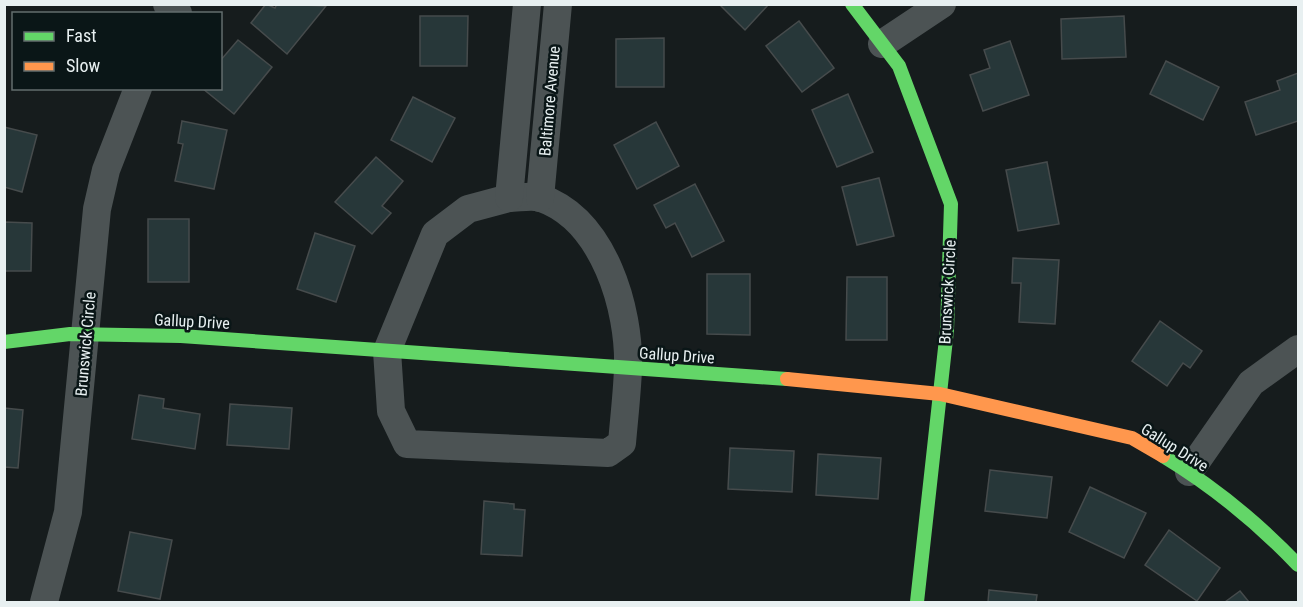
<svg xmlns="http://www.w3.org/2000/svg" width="1303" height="607" viewBox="0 0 1303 607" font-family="'Roboto Condensed',sans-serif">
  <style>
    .building { fill: #273739; stroke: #464b4c; stroke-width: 1.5 }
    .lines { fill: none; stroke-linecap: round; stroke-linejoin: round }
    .street { stroke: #4c5354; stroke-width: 28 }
    .fast { stroke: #63d668; stroke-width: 14 }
    .slow { stroke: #ff974d; stroke-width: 14 }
    .labels { text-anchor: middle; stroke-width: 5; stroke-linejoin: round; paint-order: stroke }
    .street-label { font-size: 16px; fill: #e8f0f1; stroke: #0a1617 }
  </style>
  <rect width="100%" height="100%" fill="#161c1d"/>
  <g class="building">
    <path d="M 266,4 L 275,8 L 277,4 L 326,6 L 287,54 L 251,23 Z"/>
    <path d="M 719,4 L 769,4 L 745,30 Z"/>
    <path d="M 420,16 L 468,16 L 467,66 L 420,66 Z"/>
    <path d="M 1124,16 L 1126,57 L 1062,59 L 1061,19 Z"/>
    <path d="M 799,21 L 834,68 L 802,92 L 766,46 Z"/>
    <path d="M 664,38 L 664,87 L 616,87 L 616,39 Z"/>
    <path d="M 238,40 L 272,67 L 234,114 L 202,88 L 220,88 L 220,61 Z"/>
    <path d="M 1010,41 L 1029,95 L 983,111 L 970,75 L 990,68 L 984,50 Z"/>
    <path d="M 1166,61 L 1219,87 L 1203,120 L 1150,94 Z"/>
    <path d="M 1298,73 L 1298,121 L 1256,135 L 1245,102 L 1280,90 L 1277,81 Z"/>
    <path d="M 848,94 L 873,152 L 837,167 L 812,110 Z"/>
    <path d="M 413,97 L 455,118 L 432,162 L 391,140 Z"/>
    <path d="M 182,121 L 227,130 L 214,189 L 175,181 L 183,144 L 178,143 Z"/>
    <path d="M 656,122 L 679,166 L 637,189 L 614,145 Z"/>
    <path d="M 4,127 L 37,135 L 22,192 L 4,187 Z"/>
    <path d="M 376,157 L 403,181 L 382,206 L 391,213 L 372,234 L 335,202 Z"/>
    <path d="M 1047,162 L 1059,224 L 1018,231 L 1006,170 Z"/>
    <path d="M 879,178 L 894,236 L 857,245 L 842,187 Z"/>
    <path d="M 695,184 L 724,241 L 692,257 L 675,223 L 666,228 L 654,205 Z"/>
    <rect x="148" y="219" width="41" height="63"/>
    <path d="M 4,222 L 32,223 L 31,271 L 4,271 Z"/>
    <path d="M 315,233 L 355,246 L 336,302 L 297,289 Z"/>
    <path d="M 1013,258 L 1059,260 L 1055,324 L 1019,322 L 1021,283 L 1012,283 Z"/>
    <path d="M 707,274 L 750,274 L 750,335 L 707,334 Z"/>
    <path d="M 847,277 L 887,277 L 887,340 L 846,340 Z"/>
    <path d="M 1160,321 L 1202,351 L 1190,368 L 1183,363 L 1167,386 L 1132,361 Z"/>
    <path d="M 139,395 L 164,399 L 163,408 L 200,414 L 195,449 L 132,439 Z"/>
    <path d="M 230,404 L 292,408 L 289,449 L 227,445 Z"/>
    <path d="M 4,408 L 23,410 L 18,468 L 4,467 Z"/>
    <path d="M 730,448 L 794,451 L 792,492 L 728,489 Z"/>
    <path d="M 818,454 L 881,458 L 878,499 L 816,495 Z"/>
    <path d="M 990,470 L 1052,477 L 1047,518 L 985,511 Z"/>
    <path d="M 1090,487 L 1146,513 L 1124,558 L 1069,532 Z"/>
    <path d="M 484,501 L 514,504 L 514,509 L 525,510 L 522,556 L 481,554 Z"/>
    <path d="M 1169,530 L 1220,568 L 1197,601 L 1145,565 Z"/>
    <path d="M 130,532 L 172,540 L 160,599 L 118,591 Z"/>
    <path d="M 989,590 L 1037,595 L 1036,602 L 988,602 Z"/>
    <path d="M 1240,591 L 1249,602 L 1225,602 Z"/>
  </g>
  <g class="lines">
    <g class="street">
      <path d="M 167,4 L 178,13"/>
      <path d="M 882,44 L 942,4"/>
      <path d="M 509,198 C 519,198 532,195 541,198 C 604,220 630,309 628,369 C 627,394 624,419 622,443 L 608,453 L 407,444 L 391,411 L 387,351 L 435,234 L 468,209 Z"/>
      <path d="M 509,198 L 527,4"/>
      <path d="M 540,198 L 558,4"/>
      <path d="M 1189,472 L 1251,383 L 1298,349"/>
      <path d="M 44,602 L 68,512 L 97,209 L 106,170 L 138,88"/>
    </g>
    <g class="fast">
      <path d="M 852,4 L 899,66 L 951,204 L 947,330 L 917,602"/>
      <path d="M 4,342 L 70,334 L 181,336 L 787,379"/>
      <path d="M 1163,456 C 1211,485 1259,524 1298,565"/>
    </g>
    <path class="slow" d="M 787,379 L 940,394 L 1132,438 L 1163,456"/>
  </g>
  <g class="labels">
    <g class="street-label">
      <text transform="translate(549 101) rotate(-85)" y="6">Baltimore Avenue</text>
      <text transform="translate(947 292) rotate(-87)" y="6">Brunswick Circle</text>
      <text transform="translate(192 321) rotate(3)" y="6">Gallup Drive</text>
      <text transform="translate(85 344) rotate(-85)" y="6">Brunswick Circle</text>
      <text transform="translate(677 355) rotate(4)" y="6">Gallup Drive</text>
      <text transform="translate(1175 447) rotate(32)" y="6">Gallup Drive</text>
    </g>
  </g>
  <rect width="1303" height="607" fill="none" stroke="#e8f0f1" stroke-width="12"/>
  <rect x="12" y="12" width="210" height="78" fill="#0a1617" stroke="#636d6e" stroke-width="1.5"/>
  <rect x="24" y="32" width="30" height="9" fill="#63d668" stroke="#636d6e" stroke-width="1.5"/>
  <text x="66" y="42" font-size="18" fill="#e8f0f1">Fast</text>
  <rect x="24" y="62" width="30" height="9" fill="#ff974d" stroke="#636d6e" stroke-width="1.5"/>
  <text x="66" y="72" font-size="18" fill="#e8f0f1">Slow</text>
</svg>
